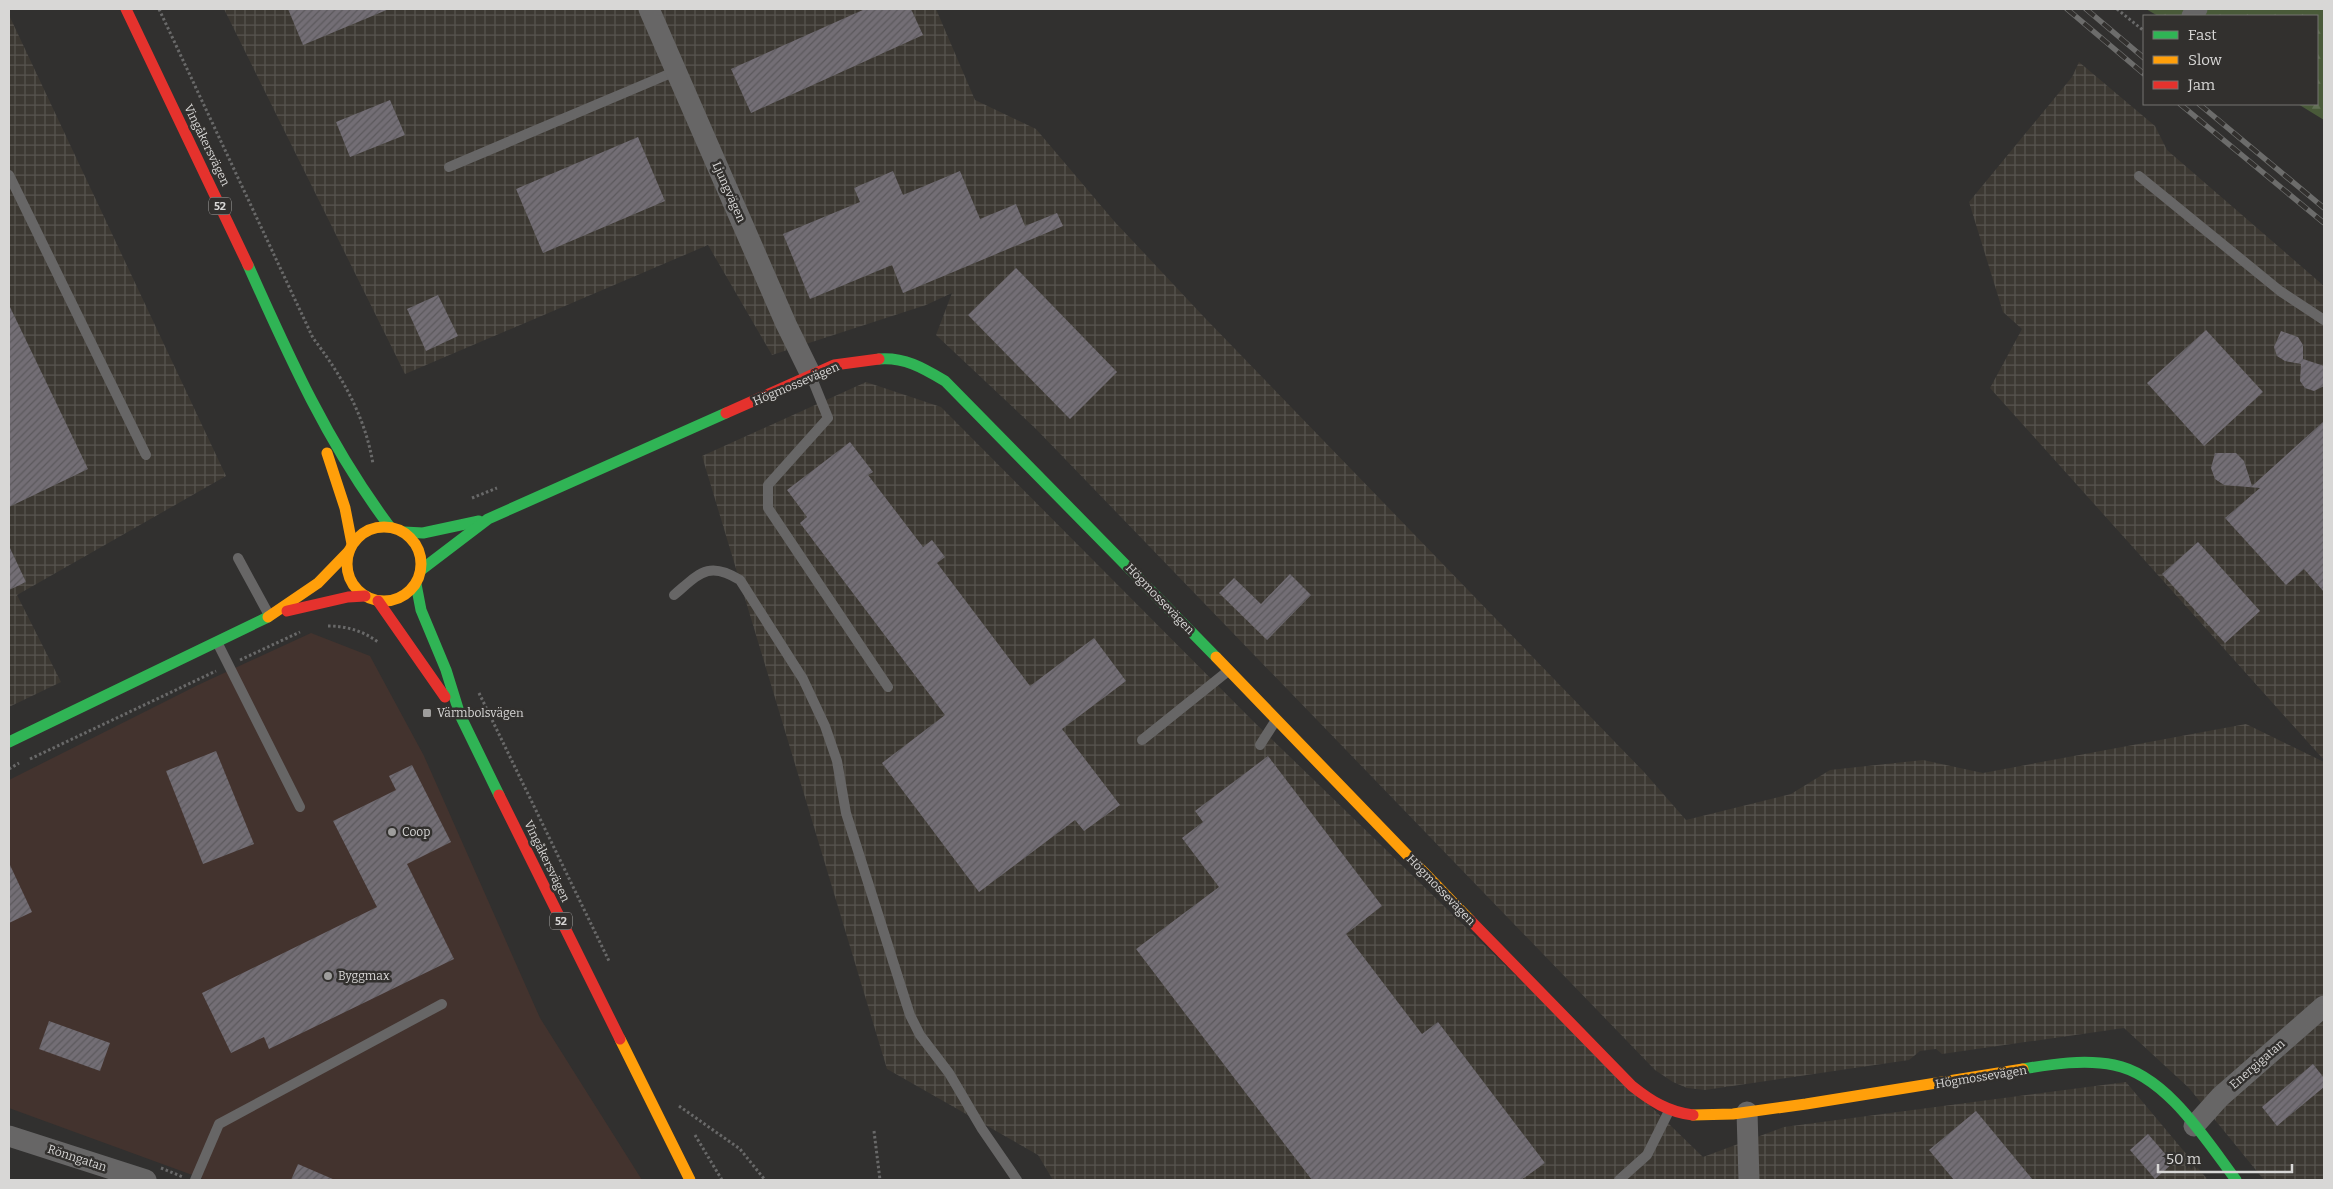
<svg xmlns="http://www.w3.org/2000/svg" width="2333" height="1189" viewBox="0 0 2333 1189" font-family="Bitter,serif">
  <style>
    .commercial { fill: #43332e }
    .industrial { fill: url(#industrial-grid) }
    .forest { fill: url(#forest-firs) }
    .building { fill: url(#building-hatch) }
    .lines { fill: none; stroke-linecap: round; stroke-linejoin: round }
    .path { stroke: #696969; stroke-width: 3; stroke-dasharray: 2.5 2.5; stroke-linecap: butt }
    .lane { stroke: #676666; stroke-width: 10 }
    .street { stroke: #676666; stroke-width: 21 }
    .fast { stroke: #30b455; stroke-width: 11 }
    .slow { stroke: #ff9f0a; stroke-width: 11 }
    .jam { stroke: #e5322d; stroke-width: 11 }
    .rail-casing { stroke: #6c6c6b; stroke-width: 5.5 }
    .rail { stroke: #32302e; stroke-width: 4; stroke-dasharray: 11; stroke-linecap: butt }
    .poi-dot { fill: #9e9d9c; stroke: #32302e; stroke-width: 2 }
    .labels { text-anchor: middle; stroke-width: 5; stroke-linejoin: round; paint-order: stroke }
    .shield { fill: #32302e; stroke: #a6a5a4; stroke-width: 1 }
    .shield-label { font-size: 11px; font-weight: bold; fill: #d8d7d6 }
    .street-label { font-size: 12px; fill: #d8d7d6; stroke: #32302e }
    .poi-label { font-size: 12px; fill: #d8d7d6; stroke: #32302e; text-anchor: start }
  </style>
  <defs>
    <pattern id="industrial-grid" width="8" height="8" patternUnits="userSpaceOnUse" patternTransform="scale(1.25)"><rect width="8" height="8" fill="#3c3832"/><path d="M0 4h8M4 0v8" fill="none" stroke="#57544f"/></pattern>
    <pattern id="forest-firs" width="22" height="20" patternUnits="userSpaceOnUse" patternTransform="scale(1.25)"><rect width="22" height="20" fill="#495a39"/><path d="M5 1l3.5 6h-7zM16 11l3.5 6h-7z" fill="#627155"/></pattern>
    <pattern id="building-hatch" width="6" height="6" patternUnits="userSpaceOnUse" patternTransform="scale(1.25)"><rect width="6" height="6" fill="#736e75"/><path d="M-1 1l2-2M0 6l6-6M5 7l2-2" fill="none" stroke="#5c595d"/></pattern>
  </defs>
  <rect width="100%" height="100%" fill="#31302f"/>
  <path class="commercial" d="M 311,633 L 370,656 L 424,756 L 540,1018 L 642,1180 L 206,1180 L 9,1108 L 9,780 L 198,685 Z"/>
  <g class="industrial">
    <path d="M 224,9 L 936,9 L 975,100 L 1036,129 L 1114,221 L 1204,317 L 1644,772 L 1686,820 L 1791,794 L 1830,770 L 1923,760 L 1983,773 L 2246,724 L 2324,762 L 2324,1180 L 2264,1180 L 2189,1088 L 2124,1028 L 1942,1054 L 1936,1049 L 1920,1051 L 1909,1060 L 1705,1090 L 1687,1088 L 1673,1082 L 1655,1070 L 1036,429 L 936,335 L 952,293 L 926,305 L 772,355 L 708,245 L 405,374 Z"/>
    <path d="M 9,15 L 226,476 L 17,595 L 61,682 L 9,707 Z"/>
    <path d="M 2079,62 L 2155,126 L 2167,150 L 2324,286 L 2324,760 L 1990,388 L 2022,329 L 2003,312 L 1969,202 L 2072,77 Z"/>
    <path d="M 866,382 L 941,407 L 1253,721 L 1703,1157 L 1784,1127 L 2126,1082 L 2208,1180 L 1053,1180 L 1038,1155 L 887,1069 L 702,456 Z"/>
  </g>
  <path class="forest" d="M 2146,9 L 2324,9 L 2324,120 L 2298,104 L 2317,104 L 2317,16 L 2158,16 Z"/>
  <g class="building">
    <path d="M 288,9 L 389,9 L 303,45 Z"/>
    <path d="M 865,9 L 911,9 L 923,35 L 751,113 L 731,69 Z"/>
    <path d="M 390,100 L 405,135 L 350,157 L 336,122 Z"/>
    <path d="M 638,137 L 665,201 L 543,253 L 516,189 Z"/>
    <path d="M 893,171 L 903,195 L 960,171 L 980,219 L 1016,204 L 1025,226 L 1057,213 L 1063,226 L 903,293 L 892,265 L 810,299 L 783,234 L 860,202 L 854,188 Z"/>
    <path d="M 1016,268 L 1117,372 L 1070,419 L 968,315 Z"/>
    <path d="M 438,295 L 458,336 L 426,351 L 407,309 Z"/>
    <path d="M 9,305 L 88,469 L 9,507 Z"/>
    <path d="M 2206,330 L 2263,392 L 2204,446 L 2147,383 Z"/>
    <path d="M 2281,331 L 2298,337 L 2303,345 L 2303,359 L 2324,366 L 2324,386 L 2314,391 L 2305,388 L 2300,381 L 2301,364 L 2285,361 L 2277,356 L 2274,347 Z"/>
    <path d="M 2324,421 L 2324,592 L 2304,569 L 2286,585 L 2225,518 L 2260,488 L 2224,485 L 2215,479 L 2211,468 L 2215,453 L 2236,453 L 2244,461 L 2252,486 Z"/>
    <path d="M 850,442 L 873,472 L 868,475 L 923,547 L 932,540 L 945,557 L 937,563 L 1030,686 L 1094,638 L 1126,681 L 1062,729 L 1120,805 L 1084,831 L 1075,820 L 979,892 L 882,763 L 945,715 L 800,523 L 807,517 L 787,490 Z"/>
    <path d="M 2198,542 L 2260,611 L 2225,643 L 2162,574 Z"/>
    <path d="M 9,546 L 26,582 L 9,590 Z"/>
    <path d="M 1290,574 L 1311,595 L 1267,640 L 1219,593 L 1234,578 L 1261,604 Z"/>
    <path d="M 216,751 L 254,844 L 203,864 L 166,771 Z"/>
    <path d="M 1268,756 L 1382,906 L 1346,934 L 1422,1034 L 1438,1022 L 1545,1163 L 1521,1180 L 1312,1180 L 1136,949 L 1219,887 L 1182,838 L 1203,822 L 1195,811 Z"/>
    <path d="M 412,765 L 451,842 L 407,864 L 454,959 L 269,1049 L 264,1037 L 231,1053 L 202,993 L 377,907 L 333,821 L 396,790 L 389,776 Z"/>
    <path d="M 9,863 L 32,912 L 9,923 Z"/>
    <path d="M 49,1021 L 110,1043 L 100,1071 L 39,1049 Z"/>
    <path d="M 2313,1064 L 2324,1078 L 2324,1087 L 2277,1126 L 2262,1107 Z"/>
    <path d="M 1976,1111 L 2033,1180 L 1954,1180 L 1929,1150 Z"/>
    <path d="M 2148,1134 L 2173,1163 L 2155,1179 L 2130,1150 Z"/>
    <path d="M 298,1164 L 335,1180 L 291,1180 Z"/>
  </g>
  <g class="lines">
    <g class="path">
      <path d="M 159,9 L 313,338 C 342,376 365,416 373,464"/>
      <path d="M 2117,9 L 2144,31"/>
      <path d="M 472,498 L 497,488"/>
      <path d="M 328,626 C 347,626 363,631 378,642"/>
      <path d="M 240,660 L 300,632"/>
      <path d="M 479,693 L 609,961"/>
      <path d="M 30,759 L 216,671"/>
      <path d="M 9,769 L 19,763"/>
      <path d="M 679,1106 L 740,1149 L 765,1180"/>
      <path d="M 874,1131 L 880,1180"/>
      <path d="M 695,1135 L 722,1180"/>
      <path d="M 161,1168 L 183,1177"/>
    </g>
    <g class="lane">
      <path d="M 449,167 L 676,71"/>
      <path d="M 9,175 L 146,455"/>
      <path d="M 2139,176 L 2280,291 L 2324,320"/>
      <path d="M 811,376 L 828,418 L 768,485 L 768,508 L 888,687"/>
      <path d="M 238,558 L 269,615"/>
      <path d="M 674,595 C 699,574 708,560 740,580 L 803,679 L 825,726 L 837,761 L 846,813 L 910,1015 L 920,1035 L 949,1073 L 982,1129 L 1017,1180"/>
      <path d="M 217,642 L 300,807"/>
      <path d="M 1142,740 L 1228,671"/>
      <path d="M 1260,745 L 1276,720"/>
      <path d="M 195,1180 L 219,1124 L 442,1004"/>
      <path d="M 1619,1180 L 1647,1155 L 1669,1111"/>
    </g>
    <g class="street">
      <path d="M 649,9 L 786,324 L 811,375"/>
      <path d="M 2192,16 L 2197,9"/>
      <path d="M 1747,1112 L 1749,1180"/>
      <path d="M 2194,1126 L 2220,1097 L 2324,1006"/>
      <path d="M 9,1136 L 146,1180"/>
    </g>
    <g class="fast">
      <path d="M 248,265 C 289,357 329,446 390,527"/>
      <path d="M 879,359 C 905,357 923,368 945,381 L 1216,657"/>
      <path d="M 404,532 L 423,533 L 479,521"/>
      <path d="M 421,570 L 488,519 L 726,413"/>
      <path d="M 416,584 L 421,610 L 446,670 L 460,715 L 499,795"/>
      <path d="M 9,742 L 268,617"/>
      <path d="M 2023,1069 C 2052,1064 2085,1059 2114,1065 C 2166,1075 2206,1140 2236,1180"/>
    </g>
    <g class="slow">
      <path d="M 327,453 L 345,508 L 352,544"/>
      <circle cx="384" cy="564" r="37"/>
      <path d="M 268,617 L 318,583 L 349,551"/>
      <path d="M 1216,657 L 1470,920"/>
      <path d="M 620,1039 L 690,1180"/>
      <path d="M 1693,1115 L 1733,1114 L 1806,1104 L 2023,1069"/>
    </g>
    <g class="jam">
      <path d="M 126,9 L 248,265"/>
      <path d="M 726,413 L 834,365 L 879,359"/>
      <path d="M 378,601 L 445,697"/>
      <path d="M 287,611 L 348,597 L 365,596"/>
      <path d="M 499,795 L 620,1039"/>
      <path d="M 1470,920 L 1632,1086 C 1651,1101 1668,1112 1693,1115"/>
    </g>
    <g class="rail-casing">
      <g id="rail">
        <path d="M 2067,9 L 2144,74"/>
        <path d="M 2086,9 L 2144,58"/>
        <path d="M 2180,104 L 2324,223"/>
        <path d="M 2199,104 L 2324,208"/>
      </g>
    </g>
    <use href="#rail" class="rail"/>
  </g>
  <g class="poi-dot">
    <rect x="422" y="708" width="10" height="10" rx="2.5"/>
    <circle cx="392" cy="832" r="5"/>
    <circle cx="328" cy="976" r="5"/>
  </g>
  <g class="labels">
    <g class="shield">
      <rect x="209" y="197.5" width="22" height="17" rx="4"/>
      <rect x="550" y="912.5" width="22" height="17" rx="4"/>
    </g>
    <g class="shield-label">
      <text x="220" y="210">52</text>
      <text x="561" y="925">52</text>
    </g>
    <g class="street-label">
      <text transform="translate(207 145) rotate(64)" y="4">Vingåkersvägen</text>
      <text transform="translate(729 192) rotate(66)" y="4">Ljungvägen</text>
      <text transform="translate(796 384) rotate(-23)" y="4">Högmossevägen</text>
      <text transform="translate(1160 599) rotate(46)" y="4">Högmossevägen</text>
      <text transform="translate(547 861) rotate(64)" y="4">Vingåkersvägen</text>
      <text transform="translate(1441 890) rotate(46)" y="4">Högmossevägen</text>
      <text transform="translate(2257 1064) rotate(-41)" y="4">Energigatan</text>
      <text transform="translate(1981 1077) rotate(-9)" y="4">Högmossevägen</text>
      <text transform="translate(77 1158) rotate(18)" y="4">Rönngatan</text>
    </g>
    <g class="poi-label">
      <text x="437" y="717">Värmbolsvägen</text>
      <text x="402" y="836">Coop</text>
      <text x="338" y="980">Byggmax</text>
    </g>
  </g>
  <rect width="2333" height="1189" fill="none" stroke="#d8d7d6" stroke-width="20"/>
  <rect x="2143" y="15" width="175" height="90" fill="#32302e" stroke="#747371"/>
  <rect x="2153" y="31" width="25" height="8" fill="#30b455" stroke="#747371"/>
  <text x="2188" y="40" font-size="15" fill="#d8d7d6">Fast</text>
  <rect x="2153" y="56" width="25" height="8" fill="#ff9f0a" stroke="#747371"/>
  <text x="2188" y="65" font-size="15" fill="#d8d7d6">Slow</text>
  <rect x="2153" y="81" width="25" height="8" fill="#e5322d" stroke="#747371"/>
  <text x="2188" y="90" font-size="15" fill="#d8d7d6">Jam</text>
  <path d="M2158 1164v8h134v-8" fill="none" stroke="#d8d7d6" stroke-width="2.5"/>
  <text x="2166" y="1164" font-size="15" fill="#d8d7d6" stroke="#32302e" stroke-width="4" paint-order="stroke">50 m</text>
</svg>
